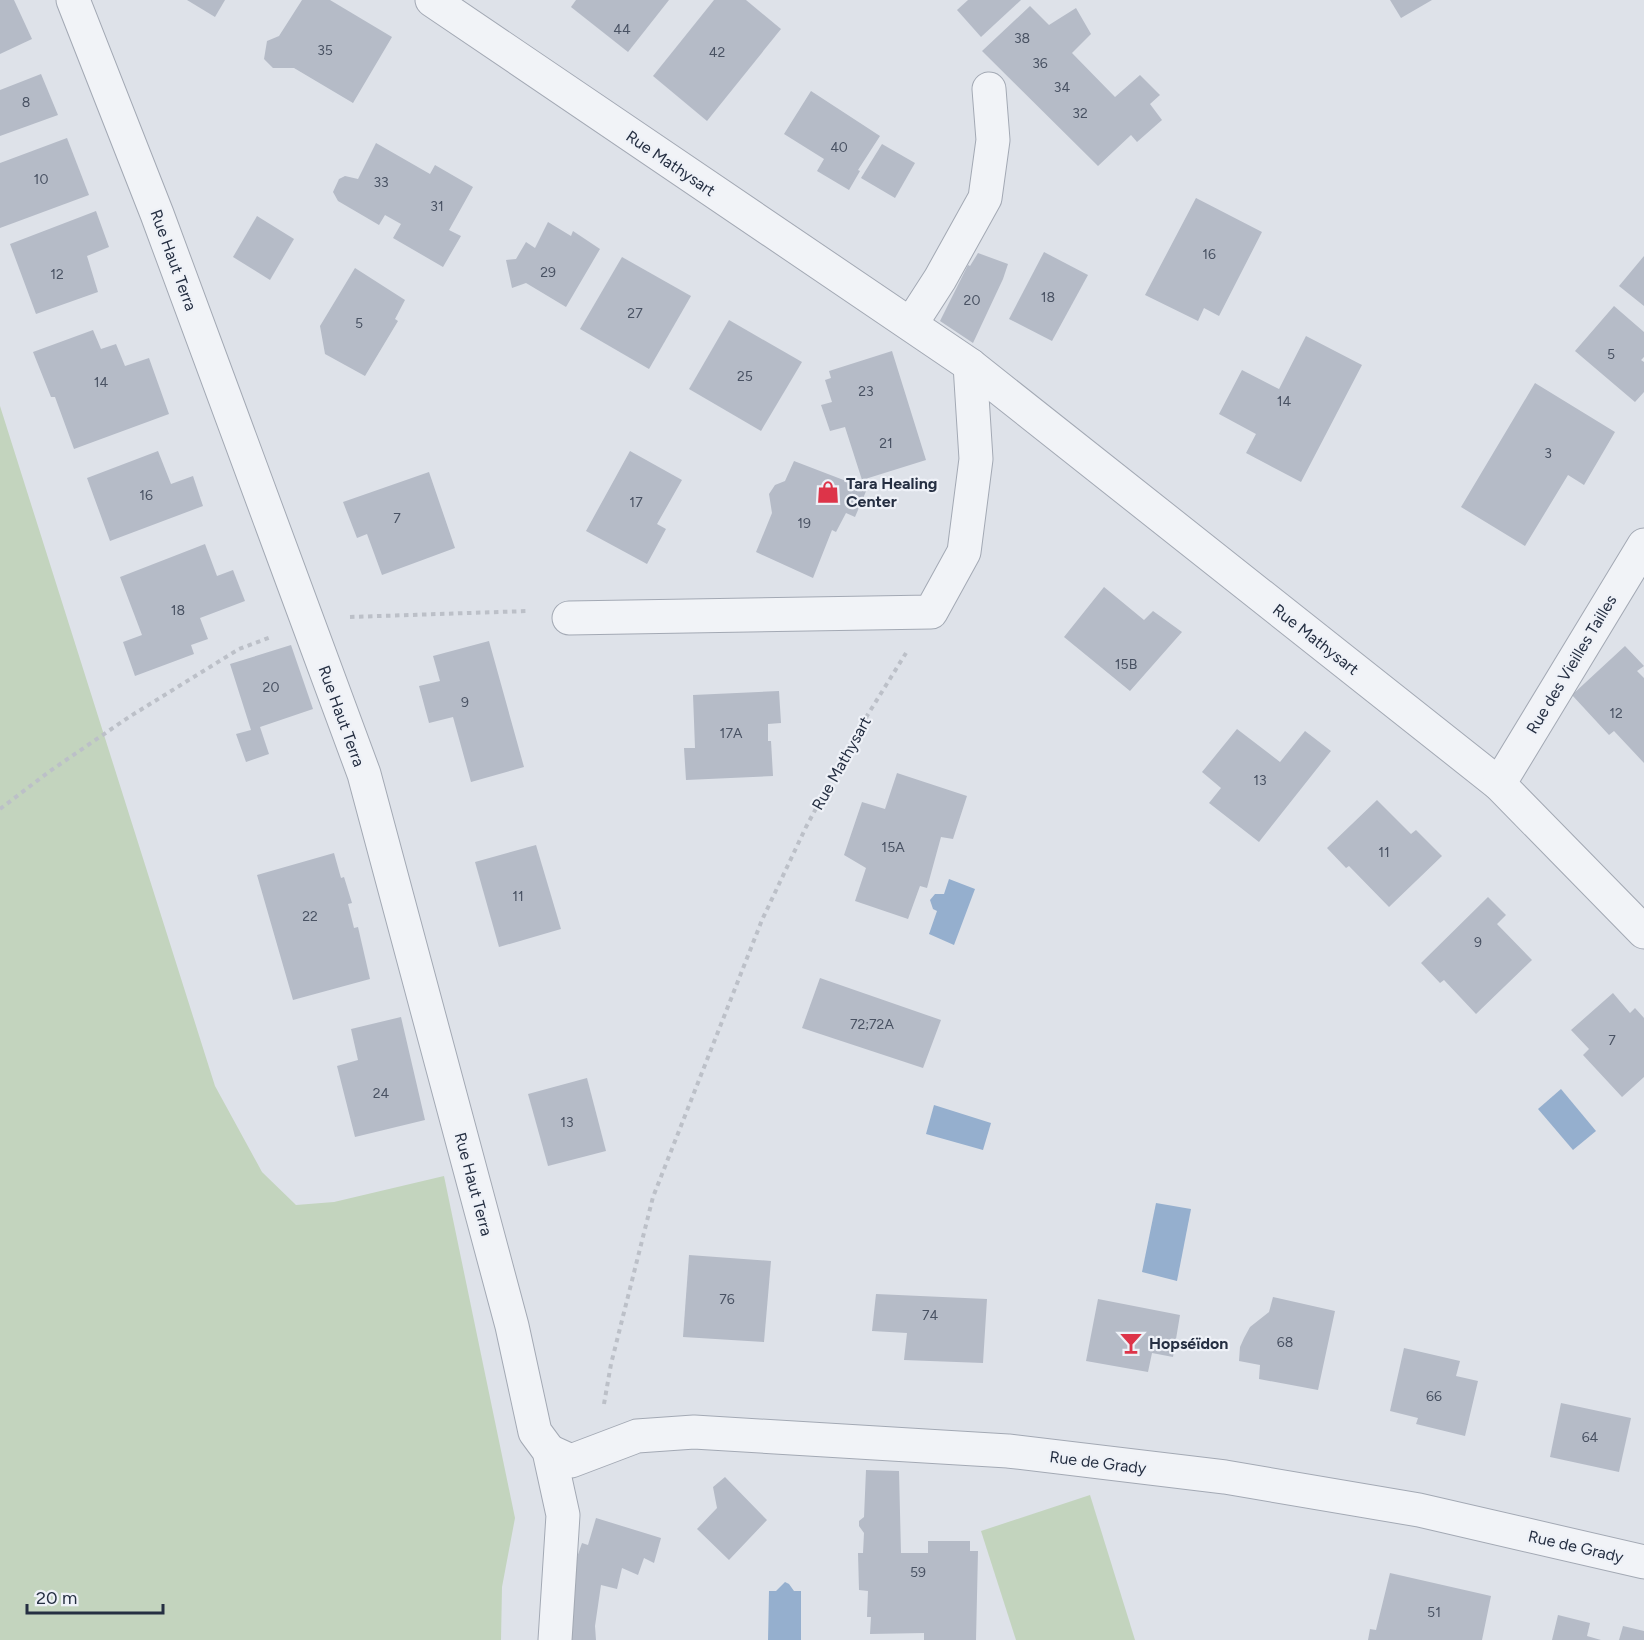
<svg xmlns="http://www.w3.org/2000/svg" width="1644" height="1640" viewBox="0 0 1644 1640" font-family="Figtree,sans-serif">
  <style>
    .green { fill: #c3d4be }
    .water { fill: #95afce }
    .building { fill: #b5bbc7 }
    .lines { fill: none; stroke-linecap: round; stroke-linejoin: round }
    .minor-casing { stroke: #a3a9b4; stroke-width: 35 }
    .path { stroke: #bcc0c8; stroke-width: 4; stroke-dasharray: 4.5 4.5; stroke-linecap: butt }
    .minor { stroke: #f1f3f7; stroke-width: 33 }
    .labels { text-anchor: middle; stroke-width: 4.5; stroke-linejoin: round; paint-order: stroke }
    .number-label { font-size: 14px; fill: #495263 }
    .street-label { font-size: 16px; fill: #252f42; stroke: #eef1f7 }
    .poi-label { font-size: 16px; font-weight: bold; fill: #252f42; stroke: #eef1f7; text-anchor: start }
  </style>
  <rect width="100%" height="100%" fill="#dee2e9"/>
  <g class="green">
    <path d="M 0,406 L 215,1086 L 262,1172 L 296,1205 L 334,1202 L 444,1176 L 515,1518 L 502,1587 L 501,1640 L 0,1640 Z"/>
    <path d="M 1090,1495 L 1135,1640 L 1016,1640 L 981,1531 Z"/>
  </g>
  <g class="water">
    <path d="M 949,879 L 975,889 L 954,945 L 929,934 L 937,911 L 933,909 L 930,900 L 935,894 L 944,894 Z"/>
    <path d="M 1561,1089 L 1596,1131 L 1573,1150 L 1538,1109 Z"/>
    <path d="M 934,1105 L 991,1123 L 983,1150 L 926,1134 Z"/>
    <path d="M 1156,1203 L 1191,1209 L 1177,1281 L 1142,1272 Z"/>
    <path d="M 785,1582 L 789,1584 L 794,1591 L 801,1591 L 801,1640 L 768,1640 L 769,1591 L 776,1591 Z"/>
  </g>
  <g class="building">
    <path d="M 0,0 L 14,0 L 32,39 L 0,54 Z"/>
    <path d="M 187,0 L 225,0 L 215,17 Z"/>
    <path d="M 302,0 L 330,0 L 392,37 L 353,103 L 294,68 L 273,68 L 264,59 L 267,41 L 279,36 Z"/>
    <path d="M 576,0 L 669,0 L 628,52 L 571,7 Z"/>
    <path d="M 714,0 L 746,0 L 781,29 L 707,121 L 653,76 Z"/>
    <path d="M 968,0 L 1021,0 L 981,37 L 957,10 Z"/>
    <path d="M 1390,0 L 1432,0 L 1401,18 Z"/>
    <path d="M 1030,6 L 1049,25 L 1076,8 L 1091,34 L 1072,53 L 1115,97 L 1140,75 L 1160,95 L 1150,104 L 1162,120 L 1137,142 L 1131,135 L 1098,166 L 982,51 Z"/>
    <path d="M 41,74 L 58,115 L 0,136 L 0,90 Z"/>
    <path d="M 811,91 L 880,136 L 858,170 L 860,171 L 849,190 L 817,171 L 824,159 L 784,134 Z"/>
    <path d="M 67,138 L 89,195 L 0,228 L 0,163 Z"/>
    <path d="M 376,143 L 430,174 L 435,165 L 473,187 L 449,230 L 461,236 L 443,267 L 393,238 L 401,224 L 385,215 L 379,225 L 338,201 L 333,192 L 339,179 L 345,176 L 358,179 Z"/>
    <path d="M 882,144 L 915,163 L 895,198 L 861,178 Z"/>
    <path d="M 1196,198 L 1262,232 L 1219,316 L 1204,308 L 1198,321 L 1145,295 Z"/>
    <path d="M 96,211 L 109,247 L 87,256 L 98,292 L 36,314 L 10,244 Z"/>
    <path d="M 257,216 L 294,239 L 270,280 L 233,257 Z"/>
    <path d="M 548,222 L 571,236 L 573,231 L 600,249 L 566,307 L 526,283 L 512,288 L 506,260 L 516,259 L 526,242 L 535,248 Z"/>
    <path d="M 1044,252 L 1088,275 L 1052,341 L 1009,319 Z"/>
    <path d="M 978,253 L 1008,264 L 1003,279 L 973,343 L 940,321 L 968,265 L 970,266 Z"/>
    <path d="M 1644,256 L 1644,306 L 1619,286 Z"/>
    <path d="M 622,257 L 691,296 L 649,369 L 580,329 Z"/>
    <path d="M 355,268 L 405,300 L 395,319 L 398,321 L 365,376 L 325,354 L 320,326 Z"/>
    <path d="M 1614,306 L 1644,332 L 1644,357 L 1641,360 L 1644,362 L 1644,392 L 1635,402 L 1575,351 Z"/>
    <path d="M 729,320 L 802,362 L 761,431 L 689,389 Z"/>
    <path d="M 93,330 L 101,349 L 116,344 L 125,366 L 149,358 L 169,414 L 74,449 L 55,397 L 51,397 L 33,352 Z"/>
    <path d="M 1306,336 L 1362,365 L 1301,482 L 1246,453 L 1256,434 L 1219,414 L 1242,370 L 1279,389 Z"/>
    <path d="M 892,351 L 926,460 L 862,480 L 845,427 L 830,431 L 821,405 L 832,402 L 825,380 L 831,378 L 829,371 Z"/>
    <path d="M 1535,383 L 1615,432 L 1584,485 L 1568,475 L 1525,546 L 1461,507 Z"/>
    <path d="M 158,451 L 171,484 L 193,476 L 203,506 L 110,541 L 87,478 Z"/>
    <path d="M 630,451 L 682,480 L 657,524 L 666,529 L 647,564 L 586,531 Z"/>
    <path d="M 794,461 L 867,489 L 855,517 L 846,513 L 836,532 L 832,530 L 813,578 L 756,552 L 772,513 L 769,494 L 775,485 L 785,481 Z"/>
    <path d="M 429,472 L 455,548 L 382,575 L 367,534 L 357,538 L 343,502 Z"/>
    <path d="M 205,544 L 217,576 L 233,570 L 245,601 L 200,618 L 208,639 L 191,645 L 194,654 L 135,676 L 123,642 L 142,635 L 120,577 Z"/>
    <path d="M 1104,587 L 1144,620 L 1153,611 L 1182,632 L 1130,691 L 1064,637 Z"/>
    <path d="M 489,641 L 524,767 L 471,782 L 453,717 L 429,723 L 419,686 L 440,681 L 433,656 Z"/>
    <path d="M 291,645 L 313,709 L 260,727 L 269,754 L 246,762 L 236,734 L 251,730 L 230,664 Z"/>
    <path d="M 1625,646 L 1644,666 L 1637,671 L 1644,678 L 1644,763 L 1614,731 L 1609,735 L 1572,695 Z"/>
    <path d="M 779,691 L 781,723 L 768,724 L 768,741 L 771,741 L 773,776 L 686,780 L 684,748 L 695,748 L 693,695 Z"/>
    <path d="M 1237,729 L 1280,762 L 1305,731 L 1331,751 L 1259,842 L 1209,803 L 1221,788 L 1202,772 Z"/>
    <path d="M 897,773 L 967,796 L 953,839 L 941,837 L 927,888 L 920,886 L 908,919 L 855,901 L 866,868 L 844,855 L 862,802 L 885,809 Z"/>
    <path d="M 1377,800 L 1411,834 L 1416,830 L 1442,856 L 1389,907 L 1349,866 L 1346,868 L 1327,848 Z"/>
    <path d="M 536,845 L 561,929 L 499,947 L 475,862 Z"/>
    <path d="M 334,853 L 341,878 L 344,877 L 352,903 L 348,904 L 354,928 L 358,927 L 370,979 L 293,1000 L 257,875 Z"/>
    <path d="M 1488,897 L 1506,915 L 1497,924 L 1532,960 L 1476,1014 L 1444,980 L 1440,983 L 1421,963 Z"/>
    <path d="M 820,978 L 941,1020 L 923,1068 L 802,1028 Z"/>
    <path d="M 1613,993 L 1630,1013 L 1635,1008 L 1644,1018 L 1644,1077 L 1622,1097 L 1583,1055 L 1589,1049 L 1571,1030 Z"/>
    <path d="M 401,1017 L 425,1120 L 355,1137 L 337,1066 L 358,1060 L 351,1029 Z"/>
    <path d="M 587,1078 L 606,1151 L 548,1166 L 528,1094 Z"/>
    <path d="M 689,1255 L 771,1261 L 764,1342 L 683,1337 Z"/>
    <path d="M 876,1294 L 987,1299 L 983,1363 L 904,1360 L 907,1333 L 872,1331 Z"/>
    <path d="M 1273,1297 L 1335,1311 L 1318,1390 L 1259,1379 L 1260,1365 L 1239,1361 L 1240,1347 L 1244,1338 L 1250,1327 L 1269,1312 Z"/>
    <path d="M 1098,1299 L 1180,1315 L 1173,1357 L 1152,1353 L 1148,1372 L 1086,1361 Z"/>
    <path d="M 1404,1348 L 1460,1361 L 1456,1376 L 1478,1381 L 1465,1436 L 1416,1424 L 1418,1418 L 1390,1411 Z"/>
    <path d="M 1561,1403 L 1631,1418 L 1619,1472 L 1550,1457 Z"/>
    <path d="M 866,1470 L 899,1471 L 901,1553 L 928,1553 L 928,1541 L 970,1541 L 970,1551 L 978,1551 L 976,1640 L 924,1640 L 924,1633 L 870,1634 L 871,1617 L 867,1617 L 868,1591 L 859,1590 L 858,1553 L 863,1553 L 864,1533 L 859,1526 L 859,1521 L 864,1517 Z"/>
    <path d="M 725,1477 L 767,1520 L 729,1560 L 697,1529 L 717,1508 L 713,1487 Z"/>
    <path d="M 596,1518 L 661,1538 L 654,1563 L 644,1558 L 638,1575 L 622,1568 L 617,1589 L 601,1585 L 595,1626 L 596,1640 L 565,1640 L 572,1572 L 582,1543 L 588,1545 Z"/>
    <path d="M 1390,1573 L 1491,1596 L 1482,1640 L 1368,1640 L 1370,1629 L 1376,1630 Z"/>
    <path d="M 1558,1615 L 1590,1623 L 1587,1636 L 1601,1640 L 1552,1640 Z"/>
    <path d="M 1623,1626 L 1644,1631 L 1644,1640 L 1619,1640 Z"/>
  </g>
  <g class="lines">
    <g class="minor-casing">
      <g id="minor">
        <path d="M 73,0 L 157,214 L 364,774 L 512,1326 L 535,1432 L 549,1451 L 563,1515 L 555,1640"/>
        <path d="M 432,0 L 970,365 L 1499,784 L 1644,932"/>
        <path d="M 911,324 L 940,279 L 985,198 L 993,140 L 989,89"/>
        <path d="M 569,618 L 931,612 L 964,552 L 976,459 L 970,365"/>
        <path d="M 1499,784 L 1644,545"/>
        <path d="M 549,1451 L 571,1461 L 637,1436 L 694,1432 L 1008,1451 L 1225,1477 L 1419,1510 L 1644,1562"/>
      </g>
    </g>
    <g class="path">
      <path d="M 350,617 L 528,611"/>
      <path d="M 0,809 L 50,771 L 129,717 L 239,649 L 271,637"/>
      <path d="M 604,1404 L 611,1364 L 653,1197 L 762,920 L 806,827 L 857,732 L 906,653"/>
    </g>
    <use href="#minor" class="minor"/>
  </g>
  <defs>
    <g id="shop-bare" transform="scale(1.8)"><path d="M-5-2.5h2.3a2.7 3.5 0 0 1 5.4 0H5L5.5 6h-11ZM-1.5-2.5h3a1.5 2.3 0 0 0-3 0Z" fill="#dd3449" stroke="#eef1f7" stroke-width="2.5" paint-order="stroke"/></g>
    <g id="bar-bare" transform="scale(1.8)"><path d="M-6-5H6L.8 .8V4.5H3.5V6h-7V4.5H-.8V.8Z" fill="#dd3449" stroke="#eef1f7" stroke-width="2.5" paint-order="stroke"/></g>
  </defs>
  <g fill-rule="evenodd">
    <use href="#shop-bare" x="828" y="492"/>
    <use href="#bar-bare" x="1131" y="1343"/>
  </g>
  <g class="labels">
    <g class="number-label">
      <text x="622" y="34">44</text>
      <text x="1022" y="43">38</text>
      <text x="325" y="55">35</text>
      <text x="717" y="57">42</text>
      <text x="1040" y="68">36</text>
      <text x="1062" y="92">34</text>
      <text x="26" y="107">8</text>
      <text x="1080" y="118">32</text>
      <text x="839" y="152">40</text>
      <text x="41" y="184">10</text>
      <text x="381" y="187">33</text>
      <text x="437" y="211">31</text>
      <text x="1209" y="259">16</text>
      <text x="548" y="277">29</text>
      <text x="57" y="279">12</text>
      <text x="1048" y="302">18</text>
      <text x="972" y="305">20</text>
      <text x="635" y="318">27</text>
      <text x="359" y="328">5</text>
      <text x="1611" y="359">5</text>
      <text x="745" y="381">25</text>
      <text x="101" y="387">14</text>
      <text x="866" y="396">23</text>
      <text x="1284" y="406">14</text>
      <text x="886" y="448">21</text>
      <text x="1548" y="458">3</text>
      <text x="146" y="500">16</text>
      <text x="636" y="507">17</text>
      <text x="397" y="523">7</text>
      <text x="804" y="528">19</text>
      <text x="178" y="615">18</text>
      <text x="1126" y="669">15B</text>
      <text x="271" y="692">20</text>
      <text x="465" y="707">9</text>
      <text x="1616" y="718">12</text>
      <text x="731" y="738">17A</text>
      <text x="1260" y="785">13</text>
      <text x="893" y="852">15A</text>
      <text x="1384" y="857">11</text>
      <text x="518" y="901">11</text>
      <text x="310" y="921">22</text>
      <text x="1478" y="947">9</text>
      <text x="872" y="1029">72;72A</text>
      <text x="1612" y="1045">7</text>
      <text x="381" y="1098">24</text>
      <text x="567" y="1127">13</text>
      <text x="727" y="1304">76</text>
      <text x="930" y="1320">74</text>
      <text x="1285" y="1347">68</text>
      <text x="1434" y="1401">66</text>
      <text x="1590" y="1442">64</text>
      <text x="918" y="1577">59</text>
      <text x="1434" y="1617">51</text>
    </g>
    <g class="street-label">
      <text transform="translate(671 163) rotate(34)" y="6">Rue Mathysart</text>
      <text transform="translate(174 260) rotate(70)" y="6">Rue Haut Terra</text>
      <text transform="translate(1316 639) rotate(38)" y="6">Rue Mathysart</text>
      <text transform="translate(1571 664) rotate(-59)" y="6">Rue des Vieilles Tailles</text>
      <text transform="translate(342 716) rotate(70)" y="6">Rue Haut Terra</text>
      <text transform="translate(841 763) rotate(-61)" y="6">Rue Mathysart</text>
      <text transform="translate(474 1184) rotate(75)" y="6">Rue Haut Terra</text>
      <text transform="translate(1098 1462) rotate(7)" y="6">Rue de Grady</text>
      <text transform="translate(1576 1546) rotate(13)" y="6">Rue de Grady</text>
    </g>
    <g class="poi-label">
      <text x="846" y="489">Tara Healing<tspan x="846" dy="18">Center</tspan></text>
      <text x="1149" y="1349">Hopséïdon</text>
    </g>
  </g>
  <path d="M27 1604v9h136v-9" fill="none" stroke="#252f42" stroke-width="3"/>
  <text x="36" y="1604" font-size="18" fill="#252f42" stroke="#eef1f7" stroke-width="4.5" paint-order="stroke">20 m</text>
</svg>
